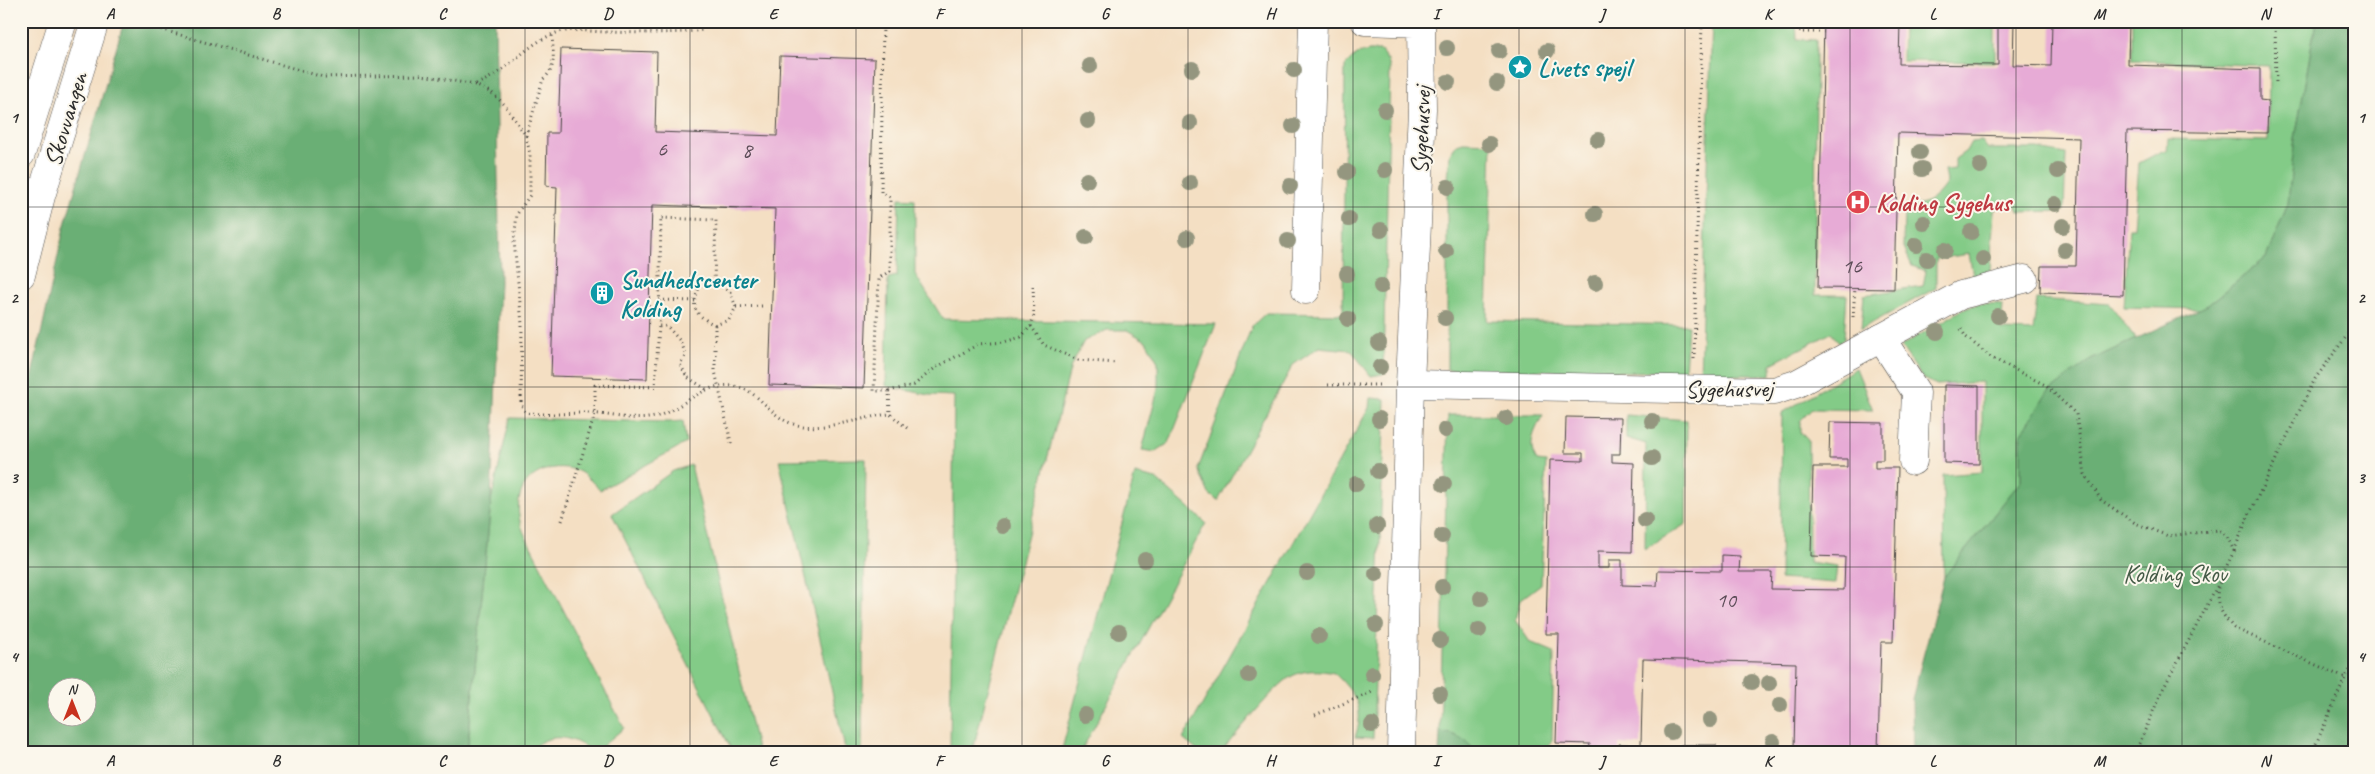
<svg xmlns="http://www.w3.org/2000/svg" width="2375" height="774" viewBox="0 0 2375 774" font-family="Caveat,sans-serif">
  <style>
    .green { fill: #83cb87; stroke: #577b59 }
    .forest { fill: #6aaf74; stroke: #4a6d50; fill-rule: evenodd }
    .building { fill: #e7abd6 }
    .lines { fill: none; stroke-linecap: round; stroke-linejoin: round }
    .minor-casing { stroke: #494642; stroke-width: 29 }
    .path { stroke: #494642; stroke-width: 3; stroke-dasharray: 1 4; stroke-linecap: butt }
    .minor { stroke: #fff; stroke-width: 28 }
    .tree { fill: #94967f }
    .grid { fill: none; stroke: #2b2b2b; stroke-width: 1; stroke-opacity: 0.55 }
    .labels { text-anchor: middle; stroke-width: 4; stroke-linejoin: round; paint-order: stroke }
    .number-label { font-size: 22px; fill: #5a4b56 }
    .culture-label { font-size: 25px; font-weight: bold; fill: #0d838f; stroke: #fbf7ec; text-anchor: start }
    .street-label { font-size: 25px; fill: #2b2b2b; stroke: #fbf7ec }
    .health-label { font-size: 25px; font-weight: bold; fill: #be3a42; stroke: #fbf7ec; text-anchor: start }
    .park-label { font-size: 25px; fill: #455b47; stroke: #fbf7ec }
    .neatline { fill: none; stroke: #2b2b2b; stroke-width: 2 }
    .grid-label { font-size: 16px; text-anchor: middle; font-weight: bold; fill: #2b2b2b }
  </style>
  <rect width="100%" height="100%" fill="#fbf7ec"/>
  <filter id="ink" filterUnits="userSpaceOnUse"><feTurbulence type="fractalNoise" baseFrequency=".02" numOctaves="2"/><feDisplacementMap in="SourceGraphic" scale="10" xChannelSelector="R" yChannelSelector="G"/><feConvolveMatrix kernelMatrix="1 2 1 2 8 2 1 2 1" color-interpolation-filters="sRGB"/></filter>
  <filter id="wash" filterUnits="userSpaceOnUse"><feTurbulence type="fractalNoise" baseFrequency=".0096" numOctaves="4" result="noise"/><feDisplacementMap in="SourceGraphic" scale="20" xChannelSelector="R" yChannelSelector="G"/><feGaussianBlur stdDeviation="1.12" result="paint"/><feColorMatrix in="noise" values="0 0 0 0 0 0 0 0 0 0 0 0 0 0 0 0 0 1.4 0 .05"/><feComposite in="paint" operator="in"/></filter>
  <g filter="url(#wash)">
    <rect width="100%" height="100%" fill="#f4dfc3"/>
    <g class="green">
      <path d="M 1712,21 L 1796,21 L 1797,39 L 1816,40 L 1815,295 L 1847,295 L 1844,339 L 1839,342 L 1831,333 L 1771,364 L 1771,375 L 1700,375 Z"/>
      <path d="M 1903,21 L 1995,21 L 1995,62 L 1902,61 Z"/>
      <path d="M 2132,21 L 2316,21 L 2294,145 L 2288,204 L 2266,258 L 2208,305 L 2200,309 L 2124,307 L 2129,228 L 2134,228 L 2139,163 L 2162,151 L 2167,151 L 2168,139 L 2268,141 L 2269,66 L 2132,60 Z"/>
      <path d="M 1369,51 L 1381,51 L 1388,61 L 1390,69 L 1383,374 L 1371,376 L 1351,350 L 1319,347 L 1293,365 L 1218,501 L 1209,494 L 1198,469 L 1252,326 L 1266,313 L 1343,314 L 1345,66 L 1357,54 Z"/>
      <path d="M 1982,141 L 1988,149 L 2038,149 L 2066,154 L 2064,211 L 2019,212 L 2015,205 L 2003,203 L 1994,211 L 1990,270 L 1973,275 L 1969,254 L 1936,259 L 1936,288 L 1861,329 L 1864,295 L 1923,286 L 1926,271 L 1912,266 L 1903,246 L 1904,215 L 1912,213 L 1912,205 C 1929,205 1939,195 1947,182 L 1945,170 L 1955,169 L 1955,159 L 1966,151 L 1971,142 Z"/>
      <path d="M 1463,142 L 1492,143 L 1487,321 L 1688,325 L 1685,372 L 1447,370 L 1447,191 L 1450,154 L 1457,144 Z"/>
      <path d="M 899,198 L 915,199 L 915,274 L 943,319 L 1216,324 L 1169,443 L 1155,452 L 1142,450 L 1158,389 L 1158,362 L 1146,341 L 1127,330 L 1107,330 L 1084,341 L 1071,366 L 972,753 L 950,753 L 954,396 L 929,395 L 886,386 L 888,278 L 897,276 Z"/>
      <path d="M 2037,299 L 2110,304 L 2136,339 L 2091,360 L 2021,435 L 2021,481 L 1944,577 L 1943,475 L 1982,472 L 1982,382 L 1937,385 L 1923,379 L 1901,346 L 1967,307 L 1980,304 L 2003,305 L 2001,330 L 2033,331 Z"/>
      <path d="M 1856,368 L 1873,410 L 1812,409 L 1800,421 L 1800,432 L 1808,440 L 1809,562 L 1837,566 L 1835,583 L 1780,579 L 1782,413 Z"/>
      <path d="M 1370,398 L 1385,399 L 1373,738 L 1355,737 C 1366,708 1354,692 1334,673 C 1320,670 1306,669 1292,676 C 1273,687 1237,734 1220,753 L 1200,753 L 1183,739 L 1369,408 Z"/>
      <path d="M 1448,415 L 1543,415 C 1535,430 1526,445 1537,461 L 1546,462 L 1541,584 L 1520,600 L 1515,620 L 1530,642 L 1554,652 L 1552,742 L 1540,753 L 1475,753 L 1472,747 L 1440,732 Z"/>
      <path d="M 1626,415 L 1687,420 L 1686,524 L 1645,549 L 1646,444 L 1626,438 Z"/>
      <path d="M 510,418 L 669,422 L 683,421 L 686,443 L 600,490 C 594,484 587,476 580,472 C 558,461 526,471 520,496 C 516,511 520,525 526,537 L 624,728 L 594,753 C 579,741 560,732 541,742 C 536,744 530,752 525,753 C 512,756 482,753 467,753 L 491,501 Z"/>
      <path d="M 866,459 L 862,753 L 846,753 L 779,460 Z"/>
      <path d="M 691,465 L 758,753 L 733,753 L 612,514 L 673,471 Z"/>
      <path d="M 1135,474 L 1156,479 L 1206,523 L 1080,753 L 1061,753 Z"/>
    </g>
    <g class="forest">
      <path d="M 124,21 L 495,21 L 500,282 L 491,501 L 467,753 L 21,753 L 21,435 L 29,389 L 64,228 ZM 58,686 L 88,686 L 88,716 L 58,716 Z"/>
      <path d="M 2316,21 L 2354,21 L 2354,753 L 1913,753 L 1912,699 L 1944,577 L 2021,481 L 2021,435 L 2047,393 L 2091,360 L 2208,305 L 2266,258 L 2288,204 L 2294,145 Z"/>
      <path d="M 1440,732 C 1455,734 1467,738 1475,753 L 1439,753 Z"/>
    </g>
    <g id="blocks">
      <g class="building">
        <path d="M 1824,21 L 1900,21 L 1899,64 L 1998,65 L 1998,21 L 2014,21 L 2013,65 L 2051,66 L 2052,21 L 2129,21 L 2128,65 L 2260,69 L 2260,100 L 2268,101 L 2267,133 L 2127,131 L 2123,295 L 2040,292 L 2041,266 L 2076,266 L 2079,138 L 1898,133 L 1894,289 L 1818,288 Z"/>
        <path d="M 561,49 L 657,52 L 655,132 L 777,136 L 780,56 L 875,59 L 864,388 L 769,385 L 775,209 L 652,205 L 647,379 L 551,376 L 557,187 L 546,186 L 547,133 L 558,133 Z"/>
        <path d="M 1944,385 L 1979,386 L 1979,464 L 1944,463 Z"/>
        <path d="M 1566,417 L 1621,418 L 1620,454 L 1612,454 L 1612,462 L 1634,463 L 1632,552 L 1598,551 L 1598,568 L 1609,568 L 1609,560 L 1622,560 L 1622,585 L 1657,586 L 1658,570 L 1722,571 L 1722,555 L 1740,556 L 1739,572 L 1772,572 L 1771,589 L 1844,590 L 1845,557 L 1811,556 L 1813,467 L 1847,467 L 1847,459 L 1829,459 L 1830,422 L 1883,423 L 1883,460 L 1875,460 L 1875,468 L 1898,468 L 1893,642 L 1881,642 L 1878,750 L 1857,749 L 1857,753 L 1826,753 L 1826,749 L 1794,748 L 1796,663 L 1643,659 L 1641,745 L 1619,744 L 1619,753 L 1589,753 L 1590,744 L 1556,743 L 1559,634 L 1546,634 L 1550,460 L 1583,461 L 1583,453 L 1565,453 Z"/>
        <rect x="1681" y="745" width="35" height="8"/>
      </g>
    </g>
  </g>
  <g filter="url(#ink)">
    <use href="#blocks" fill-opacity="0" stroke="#494642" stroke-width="1"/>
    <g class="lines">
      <g class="minor-casing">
        <g id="minor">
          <path d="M 1365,21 L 1421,23 L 1422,109 L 1410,384 L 1401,753"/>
          <path d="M 21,154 L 63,21"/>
          <path d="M 21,275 L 41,196 L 95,21"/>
          <path d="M 1306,290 L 1313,21"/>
          <path d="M 1881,338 L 1916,392 L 1913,461"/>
          <path d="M 1410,384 L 1774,391 L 1796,384 L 1961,295 L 2024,279"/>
        </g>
      </g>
      <g class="path">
        <path d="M 133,21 L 323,77 L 422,75 L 475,85 L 492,93 L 504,104 L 526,136 L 530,154 L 530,195 L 517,214 L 514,241 L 522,324 L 521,404 L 525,412 C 545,416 565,413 585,413 C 608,413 636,423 658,416 C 685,407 703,382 734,386 C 757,389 769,414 788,422 C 818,435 859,417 890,414"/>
        <path d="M 883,21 L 881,192 L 890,197 L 890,271 L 879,278 L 874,391 L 889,391"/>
        <path d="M 1799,21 L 1799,32 L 1824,32"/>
        <path d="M 2275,21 L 2276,86"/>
        <path d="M 476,84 C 506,74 525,44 556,33 C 571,28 592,32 609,32 C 641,33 672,34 704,30"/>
        <path d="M 526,136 L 543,79 C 557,69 553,52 552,35"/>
        <path d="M 714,282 L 701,283 C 691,306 691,313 715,325"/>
        <path d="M 659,300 L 695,301"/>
        <path d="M 736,307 L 764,306"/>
        <path d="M 1853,317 L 1855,288"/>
        <path d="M 1031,326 L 1044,345 L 1078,360 L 1116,363"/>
        <path d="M 1961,329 L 1966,337 L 1992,358 L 2045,385 L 2076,414 L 2085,474 L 2101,500 L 2135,523 L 2168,536 L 2219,530 L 2227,536 L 2234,551 C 2218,585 2206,598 2234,628 L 2345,678"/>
        <path d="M 1694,359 L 1702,21"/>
        <path d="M 1328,385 L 1379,385"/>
        <path d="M 706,389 L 687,377 L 680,364 L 686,355 L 681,342 L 667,326 L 659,326 L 661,218 L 716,220 L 714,282 L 730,292 L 736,307 L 729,320 L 715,325 L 715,371 L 732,447"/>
        <path d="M 907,428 L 890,414 L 889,391 L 914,385 L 935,368 L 979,344 L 1004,342 L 1021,337 L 1031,326 L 1034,315 L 1033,285"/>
        <path d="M 562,521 L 595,414 L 595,385 L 655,387 L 659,326"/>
        <path d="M 2234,551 L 2247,519 L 2315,379 L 2354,326"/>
        <path d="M 1315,715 L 1372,692"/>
        <path d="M 2135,753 L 2162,691 L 2219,583"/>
        <path d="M 2312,753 L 2345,678 L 2354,664"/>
      </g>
      <use href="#minor" class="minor"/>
    </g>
    <g class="tree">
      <circle cx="1447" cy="48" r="8"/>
      <circle cx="1499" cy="51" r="8"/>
      <circle cx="1547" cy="51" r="8"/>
      <circle cx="1090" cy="66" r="8"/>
      <circle cx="1192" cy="69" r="8"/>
      <circle cx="1294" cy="70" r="8"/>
      <circle cx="1448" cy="82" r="8"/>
      <circle cx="1497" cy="83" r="8"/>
      <circle cx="1385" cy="110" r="8"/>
      <circle cx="1088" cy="121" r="8"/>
      <circle cx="1190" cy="123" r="8"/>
      <circle cx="1293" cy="126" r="8"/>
      <circle cx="1598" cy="140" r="8"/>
      <circle cx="1489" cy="144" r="8"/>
      <circle cx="1920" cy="152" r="8"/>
      <circle cx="1980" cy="166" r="8"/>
      <circle cx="1922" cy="169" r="8"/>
      <circle cx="1385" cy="170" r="8"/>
      <circle cx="2058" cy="171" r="8"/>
      <circle cx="1347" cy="172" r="8"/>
      <circle cx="1087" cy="180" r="8"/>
      <circle cx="1190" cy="183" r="8"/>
      <circle cx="1290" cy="186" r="8"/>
      <circle cx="1448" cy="187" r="8"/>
      <circle cx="2055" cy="204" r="8"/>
      <circle cx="1595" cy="214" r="8"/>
      <circle cx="1349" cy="219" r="8"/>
      <circle cx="1924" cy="223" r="8"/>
      <circle cx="2063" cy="226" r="8"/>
      <circle cx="1381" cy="230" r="8"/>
      <circle cx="1971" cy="232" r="8"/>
      <circle cx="1086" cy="237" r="8"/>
      <circle cx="1187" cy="238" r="8"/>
      <circle cx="1288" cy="241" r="8"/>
      <circle cx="1916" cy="245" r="8"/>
      <circle cx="1945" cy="250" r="8"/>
      <circle cx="2065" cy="250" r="8"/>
      <circle cx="1446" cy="251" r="8"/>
      <circle cx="1927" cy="259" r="8"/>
      <circle cx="1983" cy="259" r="8"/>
      <circle cx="1347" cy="274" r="8"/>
      <circle cx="1595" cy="283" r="8"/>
      <circle cx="1381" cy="286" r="8"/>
      <circle cx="1998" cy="316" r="8"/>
      <circle cx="1445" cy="318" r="8"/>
      <circle cx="1348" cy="319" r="8"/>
      <circle cx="1937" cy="332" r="8"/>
      <circle cx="1379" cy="343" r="8"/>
      <circle cx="1380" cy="367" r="8"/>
      <circle cx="1506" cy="418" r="8"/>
      <circle cx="1379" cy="419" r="8"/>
      <circle cx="1652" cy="421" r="8"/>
      <circle cx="1445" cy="430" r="8"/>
      <circle cx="1652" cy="458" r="8"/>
      <circle cx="1378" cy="471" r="8"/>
      <circle cx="1356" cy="484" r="8"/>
      <circle cx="1444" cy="484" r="8"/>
      <circle cx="1645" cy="520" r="8"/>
      <circle cx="1003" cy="526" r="8"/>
      <circle cx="1377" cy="526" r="8"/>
      <circle cx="1442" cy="536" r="8"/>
      <circle cx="1145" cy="560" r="8"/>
      <circle cx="1307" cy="573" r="8"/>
      <circle cx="1376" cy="574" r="8"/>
      <circle cx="1442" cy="587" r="8"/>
      <circle cx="1481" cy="598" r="8"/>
      <circle cx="1376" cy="625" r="8"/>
      <circle cx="1479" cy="630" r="8"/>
      <circle cx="1119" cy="632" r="8"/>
      <circle cx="1319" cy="636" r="8"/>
      <circle cx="1440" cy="640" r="8"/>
      <circle cx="1372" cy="674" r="8"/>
      <circle cx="1249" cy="675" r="8"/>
      <circle cx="1752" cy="682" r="8"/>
      <circle cx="1769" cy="683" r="8"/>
      <circle cx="1440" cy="694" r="8"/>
      <circle cx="1780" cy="705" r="8"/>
      <circle cx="1085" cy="715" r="8"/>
      <circle cx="1710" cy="720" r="8"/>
      <circle cx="1372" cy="725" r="8"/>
      <circle cx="1671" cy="732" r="8"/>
      <circle cx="1773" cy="742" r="8"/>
    </g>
  </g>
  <path class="grid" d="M 193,21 L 193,753M 359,21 L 359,753M 525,21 L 525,753M 690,21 L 690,753M 856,21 L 856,753M 1022,21 L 1022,753M 1188,21 L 1188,753M 1353,21 L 1353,753M 1519,21 L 1519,753M 1685,21 L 1685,753M 1850,21 L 1850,753M 2016,21 L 2016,753M 2182,21 L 2182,753M 21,207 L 2354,207M 21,387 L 2354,387M 21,567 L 2354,567"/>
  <defs>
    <g id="sight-disc" transform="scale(1.25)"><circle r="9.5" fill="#0f9aa8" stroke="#fbf7ec"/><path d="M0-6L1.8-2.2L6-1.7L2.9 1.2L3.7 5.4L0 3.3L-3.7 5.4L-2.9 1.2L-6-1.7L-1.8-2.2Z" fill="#fff"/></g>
    <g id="hospital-disc" transform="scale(1.25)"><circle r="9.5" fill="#e0444e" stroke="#fbf7ec"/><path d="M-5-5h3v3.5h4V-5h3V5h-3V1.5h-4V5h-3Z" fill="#fff"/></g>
    <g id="building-disc" transform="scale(1.25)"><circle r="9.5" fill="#0f9aa8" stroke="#fbf7ec"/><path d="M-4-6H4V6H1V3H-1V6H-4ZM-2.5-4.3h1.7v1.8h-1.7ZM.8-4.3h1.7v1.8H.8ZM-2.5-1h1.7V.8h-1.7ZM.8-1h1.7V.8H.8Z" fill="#fff"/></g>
  </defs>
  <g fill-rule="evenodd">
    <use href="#sight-disc" x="1520" y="67"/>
    <use href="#hospital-disc" x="1858" y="202"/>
    <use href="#building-disc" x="602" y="293"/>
  </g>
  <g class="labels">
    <g class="number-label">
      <text x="662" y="156">6</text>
      <text x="747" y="157">8</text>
      <text x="1852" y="273">16</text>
      <text x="1726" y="607">10</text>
    </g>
    <g class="culture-label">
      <text x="1538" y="76">Livets spejl</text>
      <text x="620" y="288">Sundhedscenter<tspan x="620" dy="29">Kolding</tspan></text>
    </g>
    <g class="street-label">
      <text transform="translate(65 119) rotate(-73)" y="9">Skovvangen</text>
      <text transform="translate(1420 130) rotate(-88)" y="9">Sygehusvej</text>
      <text transform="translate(1729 388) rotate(-1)" y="9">Sygehusvej</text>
    </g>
    <g class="health-label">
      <text x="1876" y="211">Kolding Sygehus</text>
    </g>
    <g class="park-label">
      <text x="2175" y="582">Kolding Skov</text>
    </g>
  </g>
  <rect width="2375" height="774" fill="none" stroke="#fbf7ec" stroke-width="55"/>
  <g transform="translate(72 702)"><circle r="24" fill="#fbf7ec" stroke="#a8a59f"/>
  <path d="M0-4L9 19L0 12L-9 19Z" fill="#c8321e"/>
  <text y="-8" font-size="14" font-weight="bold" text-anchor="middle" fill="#2b2b2b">N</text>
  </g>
  <rect x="28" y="28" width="2320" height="718" class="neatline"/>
  <g class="grid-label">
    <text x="110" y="19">A</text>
    <text x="276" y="19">B</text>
    <text x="442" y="19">C</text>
    <text x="608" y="19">D</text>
    <text x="773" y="19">E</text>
    <text x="939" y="19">F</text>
    <text x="1105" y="19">G</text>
    <text x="1270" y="19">H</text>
    <text x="1436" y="19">I</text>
    <text x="1602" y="19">J</text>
    <text x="1768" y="19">K</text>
    <text x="1933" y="19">L</text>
    <text x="2099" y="19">M</text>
    <text x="2265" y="19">N</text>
    <text x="14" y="123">1</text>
    <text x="2361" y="123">1</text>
    <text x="14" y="303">2</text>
    <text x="2361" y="303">2</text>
    <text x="14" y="483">3</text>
    <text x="2361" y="483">3</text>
    <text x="14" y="662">4</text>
    <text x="2361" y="662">4</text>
    <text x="110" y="766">A</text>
    <text x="276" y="766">B</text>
    <text x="442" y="766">C</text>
    <text x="608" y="766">D</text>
    <text x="773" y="766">E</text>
    <text x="939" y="766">F</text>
    <text x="1105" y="766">G</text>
    <text x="1270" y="766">H</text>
    <text x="1436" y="766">I</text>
    <text x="1602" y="766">J</text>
    <text x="1768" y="766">K</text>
    <text x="1933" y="766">L</text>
    <text x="2099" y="766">M</text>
    <text x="2265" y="766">N</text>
  </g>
</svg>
